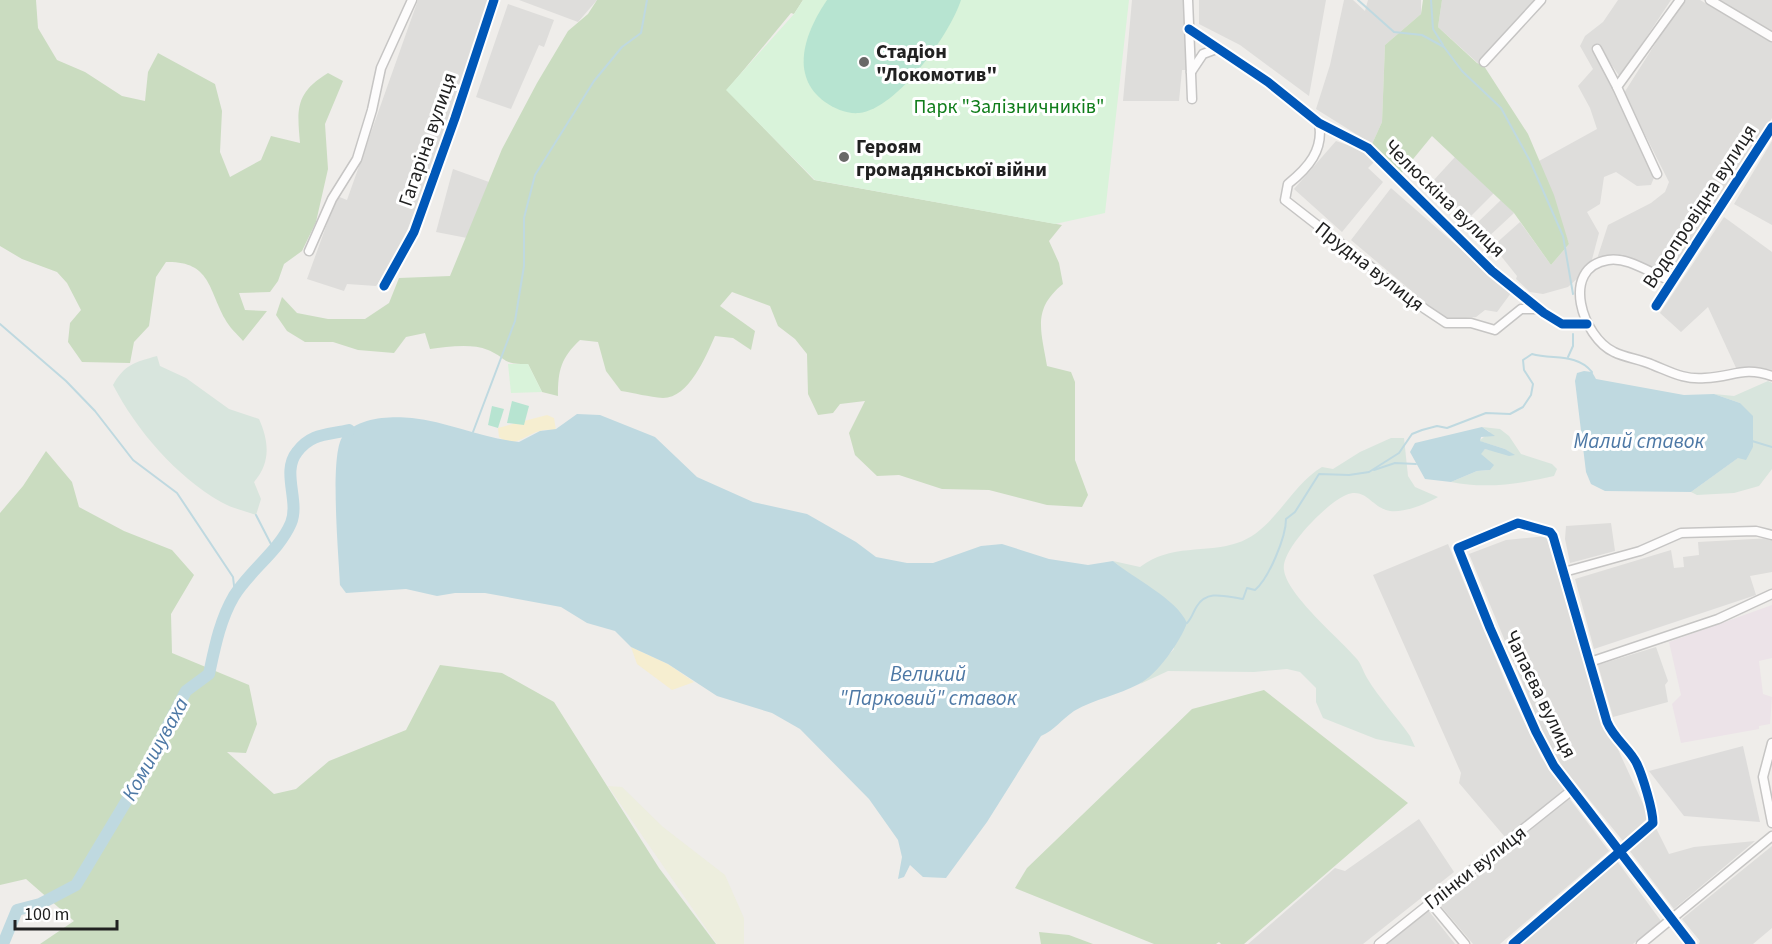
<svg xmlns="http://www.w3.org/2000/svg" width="1772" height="944" viewBox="0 0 1772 944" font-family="'Source Sans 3',sans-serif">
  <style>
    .residential { fill: #dedddb }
    .industrial { fill: #ece3e8 }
    .religious { fill: #dddcdb }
    .farmland { fill: #edeede }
    .forest { fill: #cadcc0 }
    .wetland { fill: #d8e5dd }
    .sand { fill: #f6eed0 }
    .park { fill: #d9f3da }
    .pitch { fill: #b7e4d1 }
    .water { fill: #bfd9e0 }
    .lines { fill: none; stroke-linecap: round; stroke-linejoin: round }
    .stream { stroke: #bfd9e0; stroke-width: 2 }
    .river { stroke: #bfd9e0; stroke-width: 12 }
    .minor-casing { stroke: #c6c5c4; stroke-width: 11 }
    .minor { stroke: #fdfcfc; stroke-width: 8 }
    .cycleway-casing { stroke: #fff; stroke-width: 13 }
    .cycleway { stroke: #0057b8; stroke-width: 9 }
    .poi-dot { fill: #696867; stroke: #fff; stroke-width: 2 }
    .labels { text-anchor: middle; stroke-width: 6; stroke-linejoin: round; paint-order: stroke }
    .poi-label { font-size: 20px; font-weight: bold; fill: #212121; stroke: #fff; text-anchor: start }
    .park-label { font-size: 20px; fill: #107d1b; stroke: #fff }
    .street-label { font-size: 20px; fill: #212121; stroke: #fff }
    .water-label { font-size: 21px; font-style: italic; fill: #4d78a5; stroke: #fff }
  </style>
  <rect width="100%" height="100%" fill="#efedea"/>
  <g class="residential">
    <path d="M 418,0 L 489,0 L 443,140 L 393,266 L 376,286 L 347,284 L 344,291 L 307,279 L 337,196 L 347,200 Z"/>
    <path d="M 519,0 L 597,0 L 578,22 Z"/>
    <path d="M 1132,0 L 1184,0 L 1187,70 L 1182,70 L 1179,101 L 1123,101 Z"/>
    <path d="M 1199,0 L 1326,0 L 1309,96 L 1240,45 L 1199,24 Z"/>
    <path d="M 1344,0 L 1353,0 L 1365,11 L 1368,0 L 1421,0 L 1421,14 L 1385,45 L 1382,122 L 1372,144 L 1316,109 L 1330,65 Z"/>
    <path d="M 1442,0 L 1537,0 L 1480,65 L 1438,27 Z"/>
    <path d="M 1618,0 L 1671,0 L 1620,77 L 1599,47 L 1614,85 L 1614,90 L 1655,175 L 1651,185 L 1637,186 L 1616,172 L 1604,177 L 1600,204 L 1587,212 L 1599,233 L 1590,267 L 1568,287 L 1543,294 L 1530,292 L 1516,279 L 1517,276 L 1493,246 L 1520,222 L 1551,265 L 1569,244 L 1539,161 L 1597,129 L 1590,108 L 1578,86 L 1593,69 L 1580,46 L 1585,36 L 1603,22 Z"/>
    <path d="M 1683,0 L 1700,0 L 1772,42 L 1772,118 L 1707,222 L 1671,274 L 1663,276 L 1626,256 L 1604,257 L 1596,262 L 1608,225 L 1651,203 L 1665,192 L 1669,182 L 1624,93 Z"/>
    <path d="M 1716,0 L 1772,0 L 1772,33 Z"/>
    <path d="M 508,4 L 554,20 L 544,47 L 539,45 L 511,109 L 476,97 Z"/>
    <path d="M 1336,141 L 1359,149 L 1374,162 L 1368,168 L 1383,182 L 1342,232 L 1294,189 Z"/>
    <path d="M 1772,141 L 1772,225 L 1734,204 Z"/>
    <path d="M 1455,157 L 1494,193 L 1467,220 L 1433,181 Z"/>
    <path d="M 453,169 L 489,182 L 467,238 L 436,232 Z"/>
    <path d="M 1391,188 L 1511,293 L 1497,312 L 1485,310 L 1476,317 L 1446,320 L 1351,240 Z"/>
    <path d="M 1501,200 L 1514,213 L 1486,239 L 1475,225 Z"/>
    <path d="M 1724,217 L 1772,252 L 1772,370 L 1759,368 L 1737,370 L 1708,307 L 1681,332 L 1660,313 Z"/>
    <path d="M 1611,523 L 1615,551 L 1570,563 L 1565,539 L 1566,526 Z"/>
    <path d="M 1546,536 L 1604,728 L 1616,745 L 1649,817 L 1623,841 L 1561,765 L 1546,740 L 1469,554 L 1506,540 Z"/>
    <path d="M 1772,538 L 1772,572 L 1750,576 L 1756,595 L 1594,649 L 1575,579 L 1671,550 L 1674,568 L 1684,567 L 1683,557 L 1699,555 L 1698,542 Z"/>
    <path d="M 1448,544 L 1508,688 L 1541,757 L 1565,790 L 1505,837 L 1459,783 L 1461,773 L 1373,575 Z"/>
    <path d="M 1656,647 L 1668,681 L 1665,685 L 1668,702 L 1613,717 L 1598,665 Z"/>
    <path d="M 1569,798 L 1609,851 L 1500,944 L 1473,944 L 1440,905 Z"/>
    <path d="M 1419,819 L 1454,872 L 1363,944 L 1248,944 L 1335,868 L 1345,871 Z"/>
    <path d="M 1655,826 L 1669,854 L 1694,847 L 1755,841 L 1674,909 L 1629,850 Z"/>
    <path d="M 1772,846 L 1772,928 L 1753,944 L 1699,944 L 1700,941 L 1682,919 Z"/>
    <path d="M 1617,861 L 1661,921 L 1633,944 L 1520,944 Z"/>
    <path d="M 1428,910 L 1455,944 L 1388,944 Z"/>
  </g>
  <path class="industrial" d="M 1772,605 L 1772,658 L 1759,661 L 1763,694 L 1772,697 L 1770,724 L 1759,726 L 1759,729 L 1681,743 L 1672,704 L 1681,695 L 1669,642 Z"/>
  <path class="religious" d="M 1743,746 L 1760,822 L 1684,816 L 1649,771 Z"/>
  <path class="farmland" d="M 608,786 L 622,787 L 663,827 L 725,875 L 744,918 L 744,944 L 717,944 Z"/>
  <g class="forest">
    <path d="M 0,0 L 36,0 L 38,28 L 57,60 L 85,72 L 122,96 L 145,101 L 148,72 L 158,53 L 215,84 L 222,111 L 220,152 L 230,177 L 261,160 L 271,136 L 300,143 C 297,109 295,93 328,73 L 343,81 L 325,124 L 328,169 L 316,222 L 302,251 L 284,264 L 278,281 L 270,292 L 239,293 L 245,310 L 267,311 L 243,341 C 237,334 229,327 225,319 C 208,288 210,261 166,262 L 156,277 L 149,326 L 134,342 L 130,363 L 82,362 L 68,342 L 70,323 L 81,310 L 67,283 L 57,272 L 22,259 L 0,246 Z"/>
    <path d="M 597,0 L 803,0 L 794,14 L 791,13 L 727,90 L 814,180 L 1062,225 L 1049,241 L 1059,263 L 1063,284 C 1032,309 1041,330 1047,366 L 1071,372 L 1075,382 L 1075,460 L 1088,495 L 1082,507 L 1047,505 L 989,490 L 942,489 L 899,475 L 877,476 L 855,455 L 849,433 L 865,401 L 840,404 L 833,413 L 818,415 L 808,394 L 807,354 L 795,339 L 778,326 L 770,306 L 732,292 L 720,306 L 755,331 L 751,350 L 733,338 L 715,336 C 706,356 689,398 663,398 C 649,397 634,393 621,391 L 606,371 L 598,342 L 580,340 C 561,358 558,370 558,396 L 542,392 L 528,364 C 500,364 509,359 488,350 C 471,343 447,347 430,349 L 425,333 L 406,337 L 394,353 L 358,350 L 333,342 L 305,342 L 287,331 L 276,315 L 282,297 L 297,313 L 328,319 L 365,319 L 389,303 L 399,278 L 450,276 L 502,149 L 537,83 L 568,31 L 588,14 Z"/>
    <path d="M 1423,0 L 1442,0 L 1438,27 L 1477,63 L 1484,66 L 1528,134 L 1554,195 L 1569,244 L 1551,265 L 1514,213 L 1432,136 L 1400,175 L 1372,144 L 1382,122 L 1385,45 L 1421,14 Z"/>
    <path d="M 46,451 L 72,482 L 79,507 L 124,531 L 172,550 L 194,575 L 171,614 L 172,653 L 249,685 L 257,724 L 246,753 L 227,752 L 274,794 L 296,789 L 329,761 L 406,730 L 440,665 L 502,673 L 554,702 L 659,868 L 716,944 L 40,944 L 74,921 L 26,879 L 0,885 L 0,513 L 23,486 Z"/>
    <path d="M 1264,690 L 1408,803 L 1244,944 L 1221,944 L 1219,942 L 1216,944 L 1154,944 L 1015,888 L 1027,868 L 1192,709 Z"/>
    <path d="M 1039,932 L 1069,935 L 1093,944 L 1041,944 Z"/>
  </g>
  <g class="wetland">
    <path d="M 157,356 L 160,366 L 186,378 L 229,409 L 259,419 C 269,441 271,463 254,482 L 261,499 L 256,515 C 245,511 231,508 221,502 C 176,476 137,431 113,385 C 124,365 135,362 157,356 Z"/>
    <path d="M 1768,381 L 1772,383 L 1772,469 L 1759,486 L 1734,493 L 1697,495 L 1691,492 L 1753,447 L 1740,403 L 1714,394 L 1734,396 Z"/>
    <path d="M 1482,427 L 1500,429 L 1509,436 L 1521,454 L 1552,464 L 1557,469 L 1554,476 C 1520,484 1485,489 1451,482 L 1477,471 L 1490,470 L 1480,454 L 1485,449 L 1514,455 L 1505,449 L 1479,441 L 1490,432 Z"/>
    <path d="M 1391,438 L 1404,438 L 1408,476 L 1415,487 L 1438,497 C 1426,504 1400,515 1386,510 C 1371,505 1364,487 1346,495 C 1328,502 1280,550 1284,570 C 1287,595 1339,638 1356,658 C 1361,663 1363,671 1367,678 C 1379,698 1396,716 1410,736 L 1415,747 L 1376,739 L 1323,718 L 1316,702 L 1316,688 L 1300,672 L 1287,669 L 1254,672 L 1168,671 L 1140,684 L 1174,649 L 1135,579 L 1113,561 L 1140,567 C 1172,543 1205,554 1237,543 C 1274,531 1290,486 1322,467 L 1333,469 L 1360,452 Z"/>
  </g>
  <g class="sand">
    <path d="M 547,415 L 554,418 L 556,430 C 551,430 545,429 540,431 C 525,434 515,450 499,437 L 498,428 Z"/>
    <path d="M 631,647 L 668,664 L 694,682 L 672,690 L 637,664 Z"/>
  </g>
  <g class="park">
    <path d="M 803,0 L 1129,0 L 1105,213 L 1055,224 L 815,180 L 726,90 L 794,14 Z"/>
    <path d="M 508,364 L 528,364 L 542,392 L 511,393 Z"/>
  </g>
  <g class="pitch">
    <path d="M 827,0 L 961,0 C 950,34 897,109 859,113 C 847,114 835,109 825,102 C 788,75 806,31 827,0 Z"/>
    <path d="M 512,401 L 529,406 L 524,425 L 507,423 Z"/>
    <path d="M 492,406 L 504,409 L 498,428 L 488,425 Z"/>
  </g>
  <g class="water">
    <path d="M 1584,371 L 1592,372 L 1596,379 L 1684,395 L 1714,394 L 1740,403 L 1753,416 L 1753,447 L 1746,460 L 1738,458 L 1691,492 L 1605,491 L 1591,484 L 1586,472 L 1575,381 L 1577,373 Z"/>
    <path d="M 577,414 L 600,415 L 655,437 L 697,477 L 753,502 L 807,514 L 856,542 L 876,557 L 907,563 L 933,563 L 981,546 L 1002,544 L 1049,559 L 1088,565 L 1113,561 C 1133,578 1177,599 1187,623 C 1180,642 1157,675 1139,684 C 1118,695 1095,699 1074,711 C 1062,719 1055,730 1041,736 L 987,822 L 946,878 L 923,877 L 910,865 L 904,877 L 898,879 L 902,857 L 898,840 L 869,799 L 800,729 L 772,713 L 717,696 L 668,664 L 631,647 L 615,631 L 587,623 L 561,607 L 485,593 L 455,593 L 437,596 L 406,589 L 346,593 L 340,585 C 339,558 329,453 343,436 C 358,417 390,416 412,418 C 448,422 482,438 519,442 L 540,431 L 556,429 Z"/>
    <path d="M 1482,427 L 1495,436 L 1481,437 L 1480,441 L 1505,449 L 1515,455 L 1509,456 L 1485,449 L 1481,454 L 1494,465 L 1490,470 L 1477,471 L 1451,482 L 1425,479 L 1410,452 L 1415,443 Z"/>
  </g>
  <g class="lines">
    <g class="stream">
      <path d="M 1358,0 L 1394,32 L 1422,35 L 1444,47 L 1462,71 L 1501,108 L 1530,161 L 1563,236 L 1573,294"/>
      <path d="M 1431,0 L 1433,29 L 1443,45"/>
      <path d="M 0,324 L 66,381 L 95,411 L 133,460 L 177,493 L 233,577 L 235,594"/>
      <path d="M 1568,357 L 1573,346 L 1573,334"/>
      <path d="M 473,432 L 515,321 L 524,266 L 524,218 L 535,175 L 594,81 L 622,47 L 641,33 L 647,0"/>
      <path d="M 1752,441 L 1772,447"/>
      <path d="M 1374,470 L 1395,463 L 1416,464"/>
      <path d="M 256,515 L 273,548"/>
      <path d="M 1187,623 C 1192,618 1193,612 1197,606 C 1208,589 1226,597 1243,599 L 1247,588 L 1255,590 C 1269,578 1286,537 1286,519 L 1295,512 L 1319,474 L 1349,475 L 1369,472 L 1399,453 L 1412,434 L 1422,430 L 1437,426 L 1447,428 L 1486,413 L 1510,414 L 1523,407 L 1531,395 L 1533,384 L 1524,370 L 1523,360 L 1532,354 C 1553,360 1577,353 1592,372"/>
    </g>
    <path class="river" d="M 3,944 L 17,910 L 40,904 L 76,885 L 142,775 L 186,691 L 209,674 C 215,646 220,620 234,596 C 250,570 279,551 291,523 C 300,501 281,472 297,452 C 311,433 327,435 349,430"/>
    <g class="minor-casing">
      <g id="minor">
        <path d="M 1188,0 L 1192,99"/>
        <path d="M 1710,0 L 1772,37"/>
        <path d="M 1189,29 L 1268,82 L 1319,123 L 1368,148 L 1492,271 L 1544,313 L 1562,324 L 1587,324"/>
        <path d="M 1597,49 L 1617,87"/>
        <path d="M 1484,62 L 1541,0"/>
        <path d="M 1191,72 L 1203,54 L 1219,48"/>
        <path d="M 1319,123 C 1324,150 1308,168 1288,184 L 1285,200 L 1425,309 L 1446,323 L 1471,323 L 1495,330 L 1521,309 L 1539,309"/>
        <path d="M 1657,174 L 1617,87 L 1680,0"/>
        <path d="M 309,251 L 332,199 L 357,159 L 372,110 L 381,68 L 412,0"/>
        <path d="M 1676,274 L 1664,278 C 1647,271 1627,257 1608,260 C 1559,268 1583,338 1614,352 C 1626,358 1640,359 1653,365 C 1671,372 1684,380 1705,378 C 1733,377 1743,366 1772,376"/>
        <path d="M 384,286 L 414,232 L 455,118 L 494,0"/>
        <path d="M 1656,306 L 1772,127"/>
        <path d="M 1564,572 L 1640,551 L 1681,533 L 1756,531 L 1772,535"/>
        <path d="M 1590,662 L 1718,619 L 1772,594"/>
        <path d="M 1772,743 L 1763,777 L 1772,823"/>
        <path d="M 1430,902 L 1465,944"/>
        <path d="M 1379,944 L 1572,790"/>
        <path d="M 1513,944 L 1653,823 C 1653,810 1643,777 1637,764 C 1630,749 1614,739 1607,722 L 1553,536 L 1550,532 L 1518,523 L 1458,548 L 1490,628 L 1536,732 L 1554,766 L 1691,944"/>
        <path d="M 1641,944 L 1772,836"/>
      </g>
    </g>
    <use href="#minor" class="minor"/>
    <g class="cycleway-casing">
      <g id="cycleway">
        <path d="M 1189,29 L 1268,82 L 1319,123 L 1368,148 L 1492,271 L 1544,313 L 1562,324 L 1587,324"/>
        <path d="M 384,286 L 414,232 L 455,118 L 494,0"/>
        <path d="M 1656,306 L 1772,127"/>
        <path d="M 1513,944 L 1653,823 C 1653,810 1643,777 1637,764 C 1630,749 1614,739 1607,722 L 1553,536 L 1550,532 L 1518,523 L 1458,548 L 1490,628 L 1536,732 L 1554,766 L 1691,944"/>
      </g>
    </g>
    <use href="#cycleway" class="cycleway"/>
  </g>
  <g class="poi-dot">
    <circle cx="864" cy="62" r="6"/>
    <circle cx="844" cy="157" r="6"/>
  </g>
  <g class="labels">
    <g class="poi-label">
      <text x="876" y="58">Стадіон<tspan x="876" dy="23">"Локомотив"</tspan></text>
      <text x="856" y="153">Героям<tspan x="856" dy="23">громадянської війни</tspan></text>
    </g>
    <g class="park-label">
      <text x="1009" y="113">Парк "Залізничників"</text>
    </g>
    <g class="street-label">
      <text transform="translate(427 139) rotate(-71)" y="7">Гагаріна вулиця</text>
      <text transform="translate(1445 198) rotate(44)" y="7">Челюскіна вулиця</text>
      <text transform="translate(1699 206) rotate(-57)" y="7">Водопровідна вулиця</text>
      <text transform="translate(1370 266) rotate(38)" y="7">Прудна вулиця</text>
      <text transform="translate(1541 694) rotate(64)" y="7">Чапаєва вулиця</text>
      <text transform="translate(1475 867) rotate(-38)" y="7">Глінки вулиця</text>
    </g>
    <g class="water-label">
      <text x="1639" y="448">Малий ставок</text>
      <text x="928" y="681">Великий<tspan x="928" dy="24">"Парковий" ставок</tspan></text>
      <text transform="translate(155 749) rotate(-61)" y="7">Комишуваха</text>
    </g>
  </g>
  <path d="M15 920v9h102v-9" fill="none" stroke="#212121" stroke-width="3"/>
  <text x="24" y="920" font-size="18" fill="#212121" stroke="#ffffff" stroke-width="4.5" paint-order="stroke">100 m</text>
</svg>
